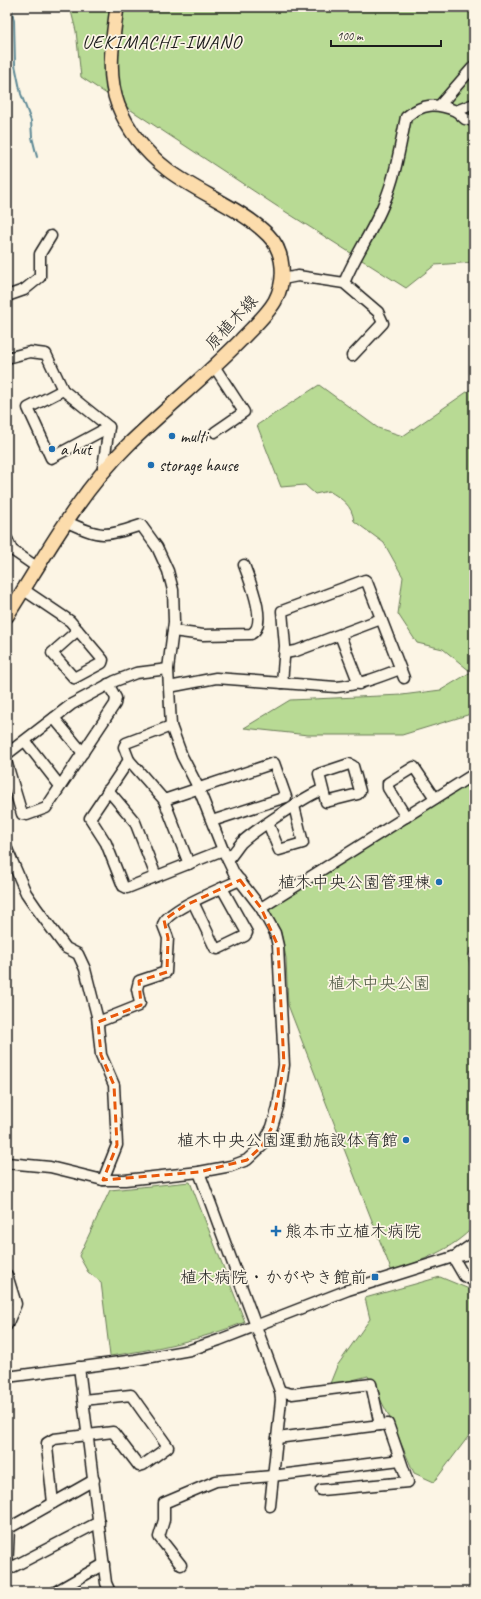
<svg xmlns="http://www.w3.org/2000/svg" width="481" height="1599" viewBox="0 0 481 1599" font-family="Caveat,'Klee One',sans-serif">
  <style>
    .green { fill: #b8da94; stroke: #6a7b58 }
    .lines { fill: none; stroke-linecap: round; stroke-linejoin: round }
    .stream { stroke: #5b8895; stroke-width: 2 }
    .minor-casing { stroke: #1c1c1c; stroke-width: 13 }
    .major-casing { stroke: #1c1c1c; stroke-width: 16 }
    .minor { stroke: #fcf5e5; stroke-width: 10 }
    .major { stroke: #fcdcac; stroke-width: 13 }
    .marked { fill: none; stroke: #e8590c; stroke-width: 3; stroke-dasharray: 8 5; stroke-linejoin: round }
    .poi-dot { fill: #1f6fb2; stroke: #fcf5e5; stroke-width: 1.5 }
    .labels { text-anchor: middle; stroke-width: 3.5; stroke-linejoin: round; paint-order: stroke }
    .street-label { font-size: 17px; fill: #1c1c1c; stroke: #fcf5e5 }
    .poi-label { font-size: 17px; fill: #1c1c1c; stroke: #fcf5e5; text-anchor: start }
    .park-label { font-size: 17px; fill: #4b5540; stroke: #fcf5e5 }
    .quarter-label { font-size: 19px; letter-spacing: 1px; fill: #1c1c1c; stroke: #fcf5e5 }
  </style>
  <rect width="100%" height="100%" fill="#fcf5e5"/>
  <filter id="ink" filterUnits="userSpaceOnUse"><feTurbulence type="fractalNoise" baseFrequency=".025" numOctaves="2"/><feDisplacementMap in="SourceGraphic" scale="8" xChannelSelector="R" yChannelSelector="G"/><feConvolveMatrix kernelMatrix="1 2 1 2 8 2 1 2 1" color-interpolation-filters="sRGB"/></filter>
  <g filter="url(#ink)">
    <g class="green">
      <path d="M 70,7 L 469,7 L 474,12 L 474,262 L 435,265 L 406,288 L 275,205 L 81,77 L 76,31 Z"/>
      <path d="M 319,385 L 378,428 L 403,436 L 474,387 L 474,713 L 402,735 L 308,735 L 244,728 L 290,700 L 402,695 L 441,690 L 471,672 L 443,649 L 417,643 L 398,614 L 403,577 L 384,543 L 354,521 C 352,505 342,499 329,491 L 315,494 L 305,485 L 281,487 L 257,425 Z"/>
      <path d="M 474,777 L 474,943 L 468,956 L 474,982 L 474,1226 C 452,1250 422,1260 392,1272 L 288,1005 L 286,958 L 281,933 L 266,909 Z"/>
      <path d="M 190,1182 L 245,1322 C 200,1340 158,1349 110,1356 L 101,1282 L 88,1272 L 79,1256 L 110,1190 Z"/>
      <path d="M 440,1277 L 474,1291 L 474,1429 L 434,1482 L 414,1473 L 388,1414 L 368,1376 L 329,1386 L 337,1366 L 370,1319 L 365,1298 Z"/>
    </g>
    <g class="lines">
      <path class="stream" d="M 11,7 L 14,21 L 15,65 L 21,94 L 31,121 L 32,137 L 37,157"/>
      <g class="minor-casing">
        <g id="minor">
          <path d="M 440,105 L 474,66"/>
          <path d="M 456,111 L 465,119 L 474,121"/>
          <path d="M 283,279 L 298,276 L 344,283 L 378,312 L 383,323 L 352,356"/>
          <path d="M 344,283 C 355,255 373,231 384,203 C 396,175 400,146 406,117 C 423,103 436,103 456,111 L 474,104"/>
          <path d="M 7,296 L 24,290 L 40,277 L 40,254 L 51,236"/>
          <path d="M 7,358 L 30,352 L 46,354 L 63,390 L 109,427 L 102,474"/>
          <path d="M 214,366 L 244,412 L 215,432"/>
          <path d="M 63,390 L 28,408 L 51,458 L 109,427"/>
          <path d="M 7,539 L 12,550 L 38,568"/>
          <path d="M 24,590 L 70,621 L 103,660 L 102,663 L 74,678 L 52,653 L 78,630"/>
          <path d="M 173,631 L 203,635 L 251,634 C 269,625 249,579 244,565"/>
          <path d="M 340,635 L 359,684"/>
          <path d="M 285,653 L 296,651 L 381,619"/>
          <path d="M 282,683 L 285,646 L 282,611 L 365,580 L 367,582 L 404,678"/>
          <path d="M 169,687 L 216,678 L 336,687 C 359,685 379,677 400,669"/>
          <path d="M 54,718 L 83,753"/>
          <path d="M 171,726 L 126,743 L 124,747 L 129,760 L 164,800 L 189,864"/>
          <path d="M 25,741 L 60,786"/>
          <path d="M 7,754 L 72,704 L 115,681 L 136,673 L 168,669"/>
          <path d="M 129,760 L 90,818 L 106,843 L 123,886 L 127,888 L 223,850"/>
          <path d="M 7,764 L 22,814 L 27,815 L 46,808 L 115,704 L 116,698 L 108,684"/>
          <path d="M 349,764 L 353,766 L 360,791 L 358,794 L 326,802 L 319,774 Z"/>
          <path d="M 108,790 L 135,822 L 156,876"/>
          <path d="M 164,800 L 274,763 L 286,797 L 212,821"/>
          <path d="M 406,817 L 388,788 L 388,783 L 414,767 L 435,798"/>
          <path d="M 268,823 L 279,850 L 303,843 L 294,806"/>
          <path d="M 7,849 L 26,893 L 37,909 L 66,948 L 78,954 L 85,969 L 97,1016 L 101,1055 L 114,1085 L 117,1145 L 103,1180"/>
          <path d="M 228,860 C 233,854 237,848 241,843 C 252,832 309,794 322,790"/>
          <path d="M 193,902 L 215,948 L 218,949 L 245,936 L 247,933 L 222,888"/>
          <path d="M 261,908 L 474,774"/>
          <path d="M 98,1022 L 138,1006 L 140,1003 L 137,989 L 139,981 L 166,972 L 168,938 L 163,925 C 165,910 225,887 240,880"/>
          <path d="M 7,1163 L 50,1167 L 103,1180 L 125,1180 L 199,1172 L 231,1166 L 247,1160 L 262,1146 L 272,1127 L 278,1107 L 284,1065 L 278,946 L 275,933 L 261,908 L 234,873 L 223,850 L 198,787 L 182,756 L 171,726 L 168,669 L 174,622 L 173,590 L 168,571 L 157,547 L 141,525 C 104,537 102,538 67,522"/>
          <path d="M 199,1172 L 280,1391 L 281,1400 L 270,1506"/>
          <path d="M 458,1254 L 474,1243"/>
          <path d="M 453,1257 L 464,1276 L 474,1281"/>
          <path d="M 7,1275 L 16,1304 L 7,1325"/>
          <path d="M 79,1367 L 106,1583 L 110,1592"/>
          <path d="M 7,1377 L 135,1360 L 190,1350 L 219,1340 L 348,1290 L 453,1257 L 474,1253"/>
          <path d="M 280,1391 L 292,1394 L 371,1384 L 380,1425 L 388,1424 L 408,1482 L 321,1490"/>
          <path d="M 277,1438 L 380,1425"/>
          <path d="M 94,1480 L 9,1528 L 7,1570 L 99,1522"/>
          <path d="M 53,1503 L 47,1447 L 47,1443 L 54,1439 L 113,1432 L 139,1466 L 143,1465 L 168,1447 L 131,1395 L 83,1400"/>
          <path d="M 181,1565 L 159,1537 L 164,1520 L 164,1503 L 216,1481 L 272,1476 L 400,1460"/>
          <path d="M 55,1592 L 104,1564"/>
        </g>
      </g>
      <g class="major-casing">
        <path id="major" d="M 7,616 C 44,558 78,494 128,445 C 165,409 205,377 241,340 C 252,328 267,315 275,301 C 286,280 285,252 268,235 C 241,208 198,193 168,170 C 146,153 128,131 118,105 C 106,74 113,39 117,7"/>
      </g>
      <use href="#minor" class="minor"/>
      <use href="#major" class="major"/>
    </g>
  </g>
  <path class="marked" d="M 240,880 L 261,908 L 278,946 L 284,1065 L 272,1127 L 262,1146 L 247,1160 L 199,1172 L 103,1180 L 117,1145 L 114,1085 L 101,1055 L 98,1022 L 141,1005 L 139,981 L 167,972 L 168,938 L 164,920 L 184,906 Z"/>
  <g class="poi-dot">
    <circle cx="172" cy="436" r="4"/>
    <circle cx="52" cy="449" r="4"/>
    <circle cx="151" cy="465" r="4"/>
    <circle cx="439" cy="882" r="4"/>
    <circle cx="406" cy="1140" r="4"/>
    <path d="M274 1225h4v4h4v4h-4v4h-4v-4h-4v-4h4z"/>
    <rect x="371" y="1273" width="8" height="8" rx="2"/>
  </g>
  <g class="labels">
    <g class="street-label">
      <text transform="translate(231 322) rotate(-47)" y="6">原植木線</text>
    </g>
    <g class="poi-label">
      <text x="180" y="442">multi</text>
      <text x="60" y="455">a hut</text>
      <text x="159" y="471">storage hause</text>
      <text x="431" y="888" text-anchor="end">植木中央公園管理棟</text>
      <text x="398" y="1146" text-anchor="end">植木中央公園運動施設体育館</text>
      <text x="285" y="1237">熊本市立植木病院</text>
      <text x="367" y="1283" text-anchor="end">植木病院・かがやき館前</text>
    </g>
    <g class="park-label">
      <text x="379" y="989">植木中央公園</text>
    </g>
    <g class="quarter-label">
      <text x="162" y="48">UEKIMACHI-IWANO</text>
    </g>
  </g>
  <rect width="481" height="1599" fill="none" stroke="#fcf5e5" stroke-width="24"/>
  <rect x="12" y="12" width="457" height="1575" fill="none" stroke="#1c1c1c" stroke-width="1.5" filter="url(#ink)"/>
  <path d="M331 40v6h110v-6" fill="none" stroke="#1c1c1c" stroke-width="2"/>
  <text x="337" y="40" font-size="12" fill="#1c1c1c" stroke="#fcf5e5" stroke-width="3" paint-order="stroke">100 m</text>
</svg>
